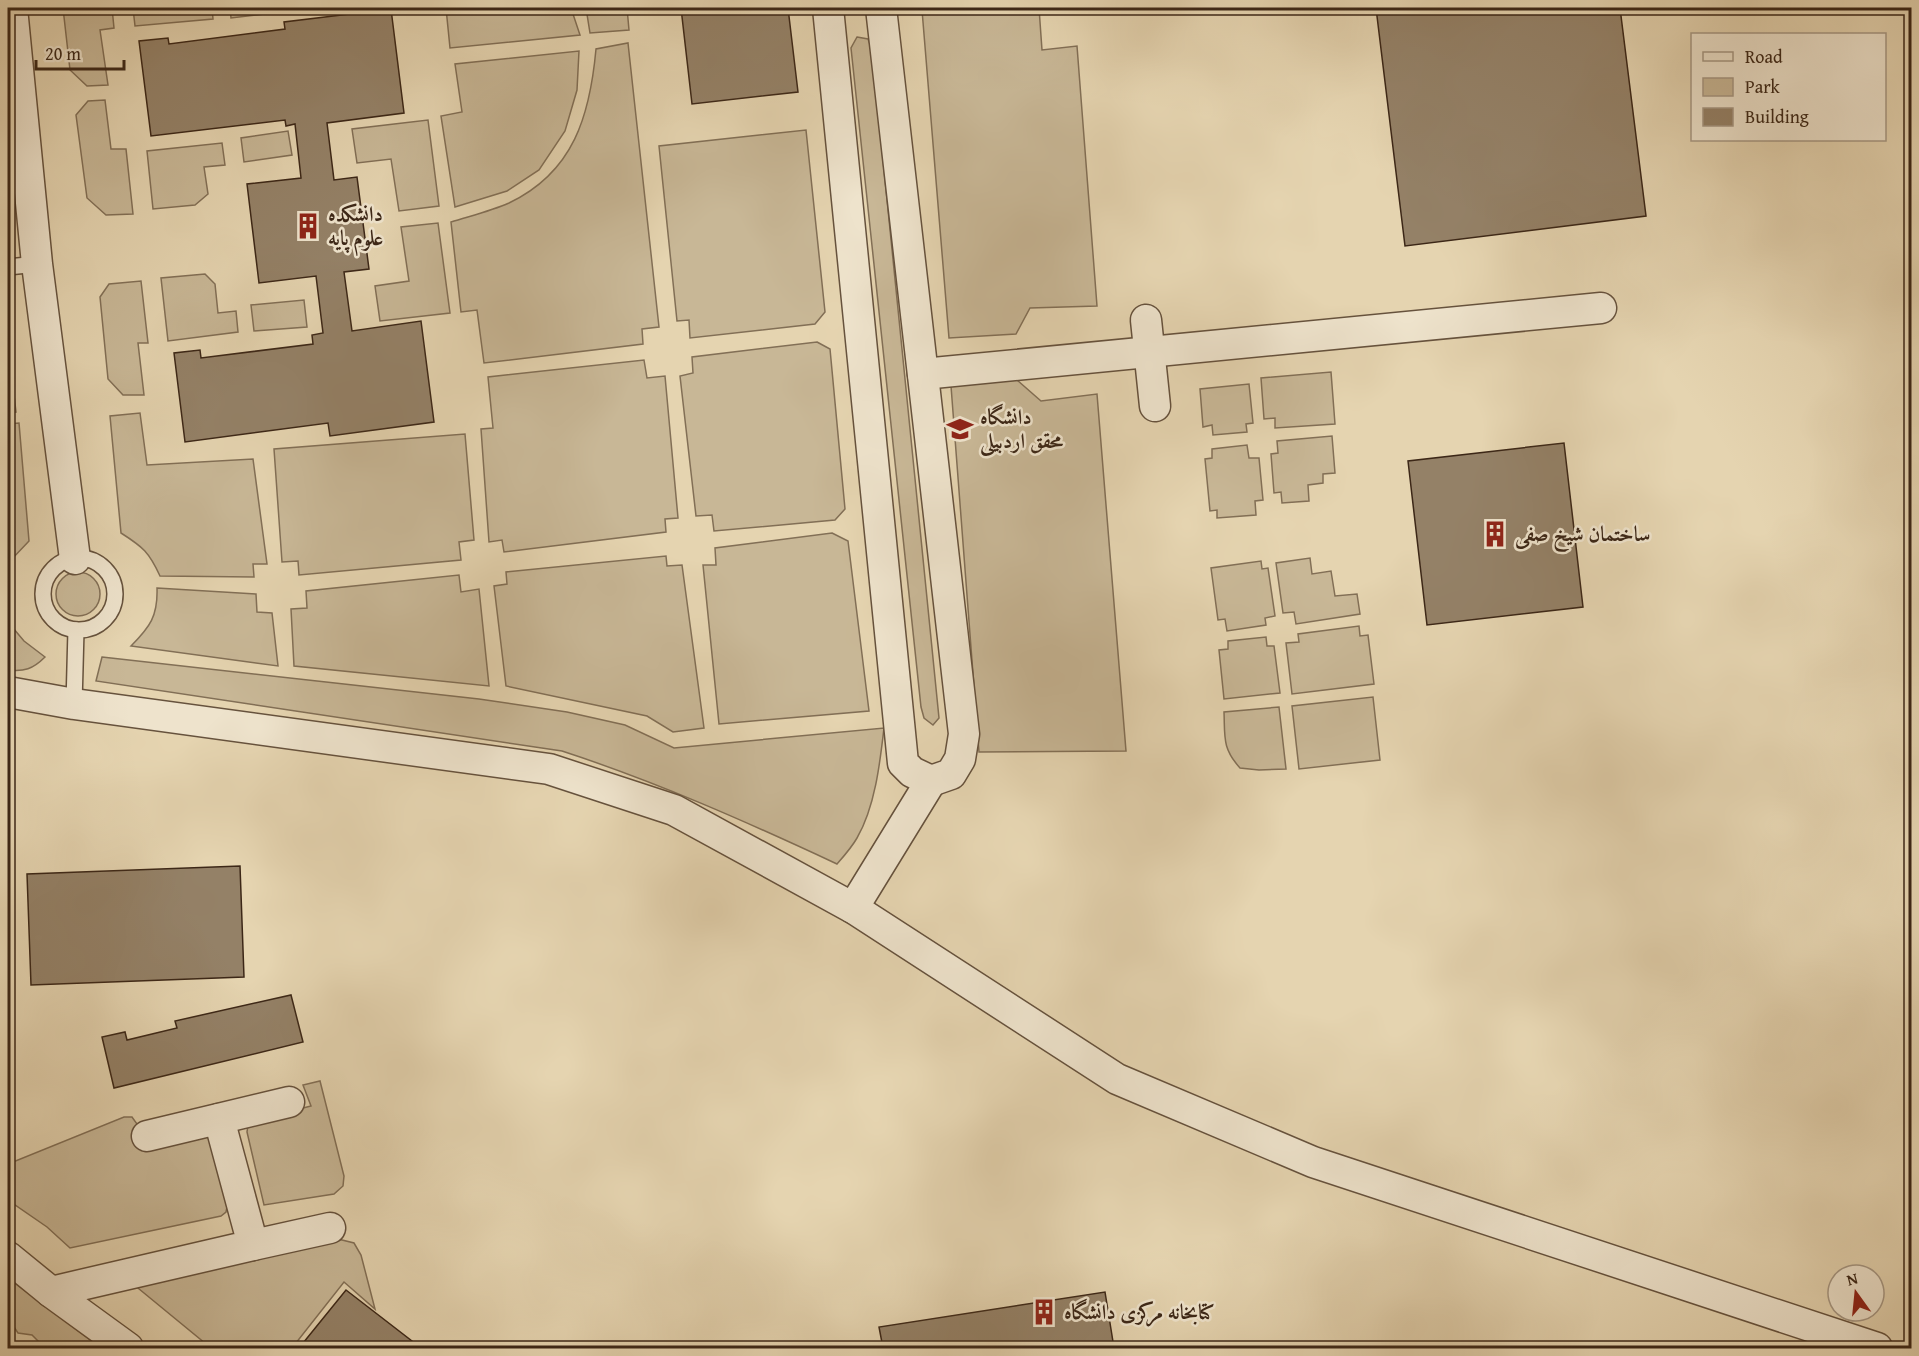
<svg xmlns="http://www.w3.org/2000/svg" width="1919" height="1356" viewBox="0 0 1919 1356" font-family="'Gentium Book Plus',Amiri,serif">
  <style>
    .green { fill: #c8b796; stroke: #826f56; stroke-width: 1.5 }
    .building { fill: #948167; stroke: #3c2717; stroke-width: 1.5 }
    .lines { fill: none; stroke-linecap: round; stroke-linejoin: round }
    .service-casing { stroke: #66523d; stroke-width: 18 }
    .minor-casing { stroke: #66523d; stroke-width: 33 }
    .service { stroke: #eee3cc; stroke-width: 15 }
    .minor { stroke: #eee3cc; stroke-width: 30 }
    .labels { text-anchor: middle; stroke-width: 5; stroke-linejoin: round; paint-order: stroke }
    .poi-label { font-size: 21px; font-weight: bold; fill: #3c2717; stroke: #eee3cc; text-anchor: start }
  </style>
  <rect width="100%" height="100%" fill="#e5d4b0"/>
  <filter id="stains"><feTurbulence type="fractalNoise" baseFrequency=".00333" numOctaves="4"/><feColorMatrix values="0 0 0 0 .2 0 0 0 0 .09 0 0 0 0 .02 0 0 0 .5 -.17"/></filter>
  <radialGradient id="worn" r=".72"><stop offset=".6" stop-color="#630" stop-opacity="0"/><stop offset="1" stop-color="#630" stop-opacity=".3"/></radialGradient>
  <g class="green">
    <path d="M 63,8 L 112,8 L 114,28 L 100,30 L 108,85 L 87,86 L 70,70 Z"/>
    <path d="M 133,8 L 212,8 L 213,19 L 135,26 Z"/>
    <path d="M 230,8 L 317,8 L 231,18 Z"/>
    <path d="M 446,8 L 571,8 L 580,35 L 450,48 Z"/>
    <path d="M 586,8 L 627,8 L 629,30 L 590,33 Z"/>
    <path d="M 963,8 L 1039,8 L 1042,50 L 1077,46 L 1097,306 L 1030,308 L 1016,334 L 949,338 L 922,10 Z"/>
    <path d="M 857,37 L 868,39 L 872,50 L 939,718 L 933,725 L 924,718 L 921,707 L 851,48 Z"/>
    <path d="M 628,43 L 659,327 L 642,329 L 643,344 L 484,363 L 477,310 L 461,312 L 451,222 C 470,216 491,211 509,203 C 574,172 590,115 596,49 Z"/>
    <path d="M 579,51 L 577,90 L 565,131 L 539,170 L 507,191 L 455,207 L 441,116 L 462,112 L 455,64 Z"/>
    <path d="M 105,100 L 111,149 L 126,149 L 133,214 L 106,215 L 87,198 L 76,115 L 88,101 Z"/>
    <path d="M 428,120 L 439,206 L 399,211 L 391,159 L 357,163 L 352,129 Z"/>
    <path d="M 806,130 L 825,312 L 815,324 L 690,338 L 689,320 L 677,321 L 659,146 Z"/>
    <path d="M 288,131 L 292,155 L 244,162 L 241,138 Z"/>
    <path d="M 222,143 L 225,165 L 204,167 L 208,194 L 195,205 L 153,209 L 147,151 Z"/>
    <path d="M 438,223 L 450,313 L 380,321 L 375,286 L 409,281 L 401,227 Z"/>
    <path d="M 205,274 L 215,284 L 218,313 L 236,311 L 238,332 L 168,341 L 161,278 Z"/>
    <path d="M 141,281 L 148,343 L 138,343 L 144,395 L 123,395 L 108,379 L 100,297 L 109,284 Z"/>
    <path d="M 304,300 L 307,327 L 254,331 L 251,305 Z"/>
    <path d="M 817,342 L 830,349 L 845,509 L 835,520 L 714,531 L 712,515 L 696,516 L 680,376 L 693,373 L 692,357 Z"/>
    <path d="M 8,344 L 16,412 L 8,413 Z"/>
    <path d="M 644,360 L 647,378 L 665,376 L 678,518 L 665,519 L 666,532 L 504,552 L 502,540 L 489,542 L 481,429 L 493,428 L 488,377 Z"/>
    <path d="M 1331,372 L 1335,424 L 1275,428 L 1275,418 L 1264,419 L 1261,378 Z"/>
    <path d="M 1017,380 L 1041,401 L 1097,394 L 1126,751 L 979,752 L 951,386 Z"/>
    <path d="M 1249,384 L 1253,423 L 1246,424 L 1247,432 L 1213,435 L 1212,425 L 1203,427 L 1200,389 Z"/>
    <path d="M 140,413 L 147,465 L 253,459 L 267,564 L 253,564 L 254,577 L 160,576 C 149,552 143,547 121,533 L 110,416 Z"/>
    <path d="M 19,423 L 29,541 L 11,560 L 8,606 L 8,424 Z"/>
    <path d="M 465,434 L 474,540 L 459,542 L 461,560 L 299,575 L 298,561 L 282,562 L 274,449 Z"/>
    <path d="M 1332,436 L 1335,473 L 1323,474 L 1323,483 L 1308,485 L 1309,501 L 1282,503 L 1281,492 L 1274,493 L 1271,454 L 1278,453 L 1277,441 Z"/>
    <path d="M 1247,445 L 1249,458 L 1259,458 L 1263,500 L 1255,501 L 1256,515 L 1217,518 L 1217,510 L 1210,511 L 1205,459 L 1212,458 L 1212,449 Z"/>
    <path d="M 832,533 L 848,541 L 869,711 L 719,724 L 703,565 L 716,565 L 715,548 Z"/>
    <path d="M 666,556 L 667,566 L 682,565 L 704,728 L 673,732 L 647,716 L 506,686 L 494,586 L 507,584 L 506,572 Z"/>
    <path d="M 1310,558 L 1312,574 L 1331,571 L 1335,596 L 1357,594 L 1360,614 L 1296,624 L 1294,612 L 1283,613 L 1276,563 Z"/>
    <path d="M 1261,561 L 1262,569 L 1268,568 L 1275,616 L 1265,618 L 1266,625 L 1227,631 L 1225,619 L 1218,620 L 1211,568 Z"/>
    <circle cx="78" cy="594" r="22"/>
    <path d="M 459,575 L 461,592 L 479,589 L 489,686 L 294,666 L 291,609 L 307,608 L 306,591 Z"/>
    <path d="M 157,588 L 256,594 L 257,612 L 272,613 L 278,666 L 131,646 C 150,627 158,616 157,588 Z"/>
    <path d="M 8,622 L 24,641 L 45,657 C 33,669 24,672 8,670 Z"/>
    <path d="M 1359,626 L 1360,636 L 1368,635 L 1374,684 L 1292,694 L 1286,643 L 1299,642 L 1298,634 Z"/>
    <path d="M 1266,637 L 1267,646 L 1274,646 L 1280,693 L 1224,699 L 1219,650 L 1228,649 L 1228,641 Z"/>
    <path d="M 102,657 L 479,699 L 567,712 L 625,725 L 674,748 L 884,728 C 880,763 875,807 857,838 C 852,847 844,856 837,864 C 747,822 657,782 562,751 L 96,681 Z"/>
    <path d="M 1373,697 L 1380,760 L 1299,769 L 1292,706 Z"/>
    <path d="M 1279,707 L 1286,769 L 1259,770 L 1240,768 C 1222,748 1225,737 1224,712 Z"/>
    <path d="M 320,1081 L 344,1176 L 343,1186 L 334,1194 L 264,1205 L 247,1132 L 248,1125 L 256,1120 L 311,1106 L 303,1085 Z"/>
    <path d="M 124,1117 L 132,1117 L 137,1124 L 143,1145 L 211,1135 L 227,1207 L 226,1212 L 221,1216 L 70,1248 L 47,1227 L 8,1200 L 8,1164 Z"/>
    <path d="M 338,1239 L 354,1243 L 361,1255 L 375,1309 L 344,1282 L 292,1348 L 211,1348 L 133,1284 Z"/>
    <path d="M 8,1278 L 101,1348 L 40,1348 L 40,1343 L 32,1335 L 18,1333 L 8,1318 Z"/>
  </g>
  <g class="building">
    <path d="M 681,8 L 788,8 L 798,92 L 692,104 Z"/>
    <path d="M 1376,8 L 1620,8 L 1646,216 L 1405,246 Z"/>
    <path d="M 391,9 L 404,113 L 327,123 L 334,180 L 357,177 L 369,269 L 344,272 L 352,331 L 421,321 L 434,422 L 330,436 L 328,423 L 185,442 L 174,353 L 200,350 L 201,358 L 313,344 L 312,335 L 323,333 L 316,276 L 259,283 L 247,184 L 301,178 L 295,124 L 286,126 L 285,120 L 151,136 L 139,41 L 168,38 L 169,44 L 285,29 L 284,22 Z"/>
    <path d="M 1564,443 L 1583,607 L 1427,625 L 1408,461 Z"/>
    <path d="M 240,866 L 244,977 L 31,985 L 27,874 Z"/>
    <path d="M 291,995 L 303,1042 L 114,1088 L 102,1037 L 125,1032 L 127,1040 L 177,1028 L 175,1021 Z"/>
    <path d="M 346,1290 L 421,1348 L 299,1348 Z"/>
    <path d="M 1105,1292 L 1114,1348 L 883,1348 L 879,1327 Z"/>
  </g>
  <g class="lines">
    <g class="service-casing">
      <g id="service">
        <path d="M 8,267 L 37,264"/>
        <circle cx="79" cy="594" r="36"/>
        <path d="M 74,704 L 76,630"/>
      </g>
    </g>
    <g class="minor-casing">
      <g id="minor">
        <path d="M 12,8 L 37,264 L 75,559"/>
        <path d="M 828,8 L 903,763 L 912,772 L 931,781 L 951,774 L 960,759 L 964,734 L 881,8"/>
        <path d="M 1146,320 L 1155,406"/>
        <path d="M 923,374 L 1601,308"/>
        <path d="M 8,692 L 74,704 L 549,769 L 674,810 L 853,908 L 1117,1079 L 1313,1162 L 1877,1348"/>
        <path d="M 853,908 L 931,781"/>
        <path d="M 147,1136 L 289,1102"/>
        <path d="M 253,1245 L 330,1228"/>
        <path d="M 8,1257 L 51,1292 L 128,1348"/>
        <path d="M 51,1292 L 253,1245 L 219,1119"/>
      </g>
    </g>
    <use href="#service" class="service"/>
    <use href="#minor" class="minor"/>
  </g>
  <defs>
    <g id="building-bare" transform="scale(2.07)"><path d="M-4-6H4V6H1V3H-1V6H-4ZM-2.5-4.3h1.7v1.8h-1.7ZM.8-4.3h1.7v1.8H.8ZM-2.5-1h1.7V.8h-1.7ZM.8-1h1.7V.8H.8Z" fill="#8f2418" stroke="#eee3cc" stroke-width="2.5" paint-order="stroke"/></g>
    <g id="university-bare" transform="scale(2.07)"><path d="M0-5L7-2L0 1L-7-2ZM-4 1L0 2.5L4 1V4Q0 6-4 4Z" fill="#8f2418" stroke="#eee3cc" stroke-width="2.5" paint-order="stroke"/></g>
  </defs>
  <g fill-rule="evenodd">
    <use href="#building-bare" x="308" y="226"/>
    <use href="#university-bare" x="960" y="429"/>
    <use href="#building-bare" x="1495" y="534"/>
    <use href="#building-bare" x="1044" y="1312"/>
  </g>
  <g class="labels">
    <g class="poi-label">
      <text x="328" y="221">دانشکده<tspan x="328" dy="24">علوم پایه</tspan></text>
      <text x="980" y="424">دانشگاه<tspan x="980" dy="24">محقق اردبیلی</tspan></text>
      <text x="1515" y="541">ساختمان شیخ صفی</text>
      <text x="1064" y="1319">کتابخانه مرکزی دانشگاه</text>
    </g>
  </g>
  <rect width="1919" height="1356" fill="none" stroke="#e5d4b0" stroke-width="30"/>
  <rect x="9" y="9" width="1901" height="1338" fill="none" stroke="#3c2717" stroke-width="3"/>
  <rect x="15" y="15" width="1889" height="1326" fill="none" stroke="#3c2717" stroke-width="1.5"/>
  <rect x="1691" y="33" width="195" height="108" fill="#eee3cc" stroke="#a79884" stroke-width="1.5"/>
  <rect x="1703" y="52" width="30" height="9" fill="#eee3cc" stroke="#a79884" stroke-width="1.5"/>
  <text x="1745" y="63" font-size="18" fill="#3c2717">Road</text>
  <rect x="1703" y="78" width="30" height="18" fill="#c8b796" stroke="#a79884" stroke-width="1.5"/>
  <text x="1745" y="93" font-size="18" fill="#3c2717">Park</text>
  <rect x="1703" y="108" width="30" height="18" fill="#948167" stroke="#a79884" stroke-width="1.5"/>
  <text x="1745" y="123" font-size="18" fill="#3c2717">Building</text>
  <g transform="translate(1856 1293) rotate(345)"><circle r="28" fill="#eee3cc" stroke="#a79884" stroke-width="1.5"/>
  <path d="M0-4.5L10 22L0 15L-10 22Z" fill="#8f2418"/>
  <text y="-9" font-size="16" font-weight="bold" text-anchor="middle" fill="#3c2717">N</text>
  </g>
  <path d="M36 60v9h88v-9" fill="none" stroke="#3c2717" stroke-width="3"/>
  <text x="45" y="60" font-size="18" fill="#3c2717" stroke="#eee3cc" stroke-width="4.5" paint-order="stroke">20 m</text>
  <rect width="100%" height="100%" filter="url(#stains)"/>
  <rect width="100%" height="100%" fill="url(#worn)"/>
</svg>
